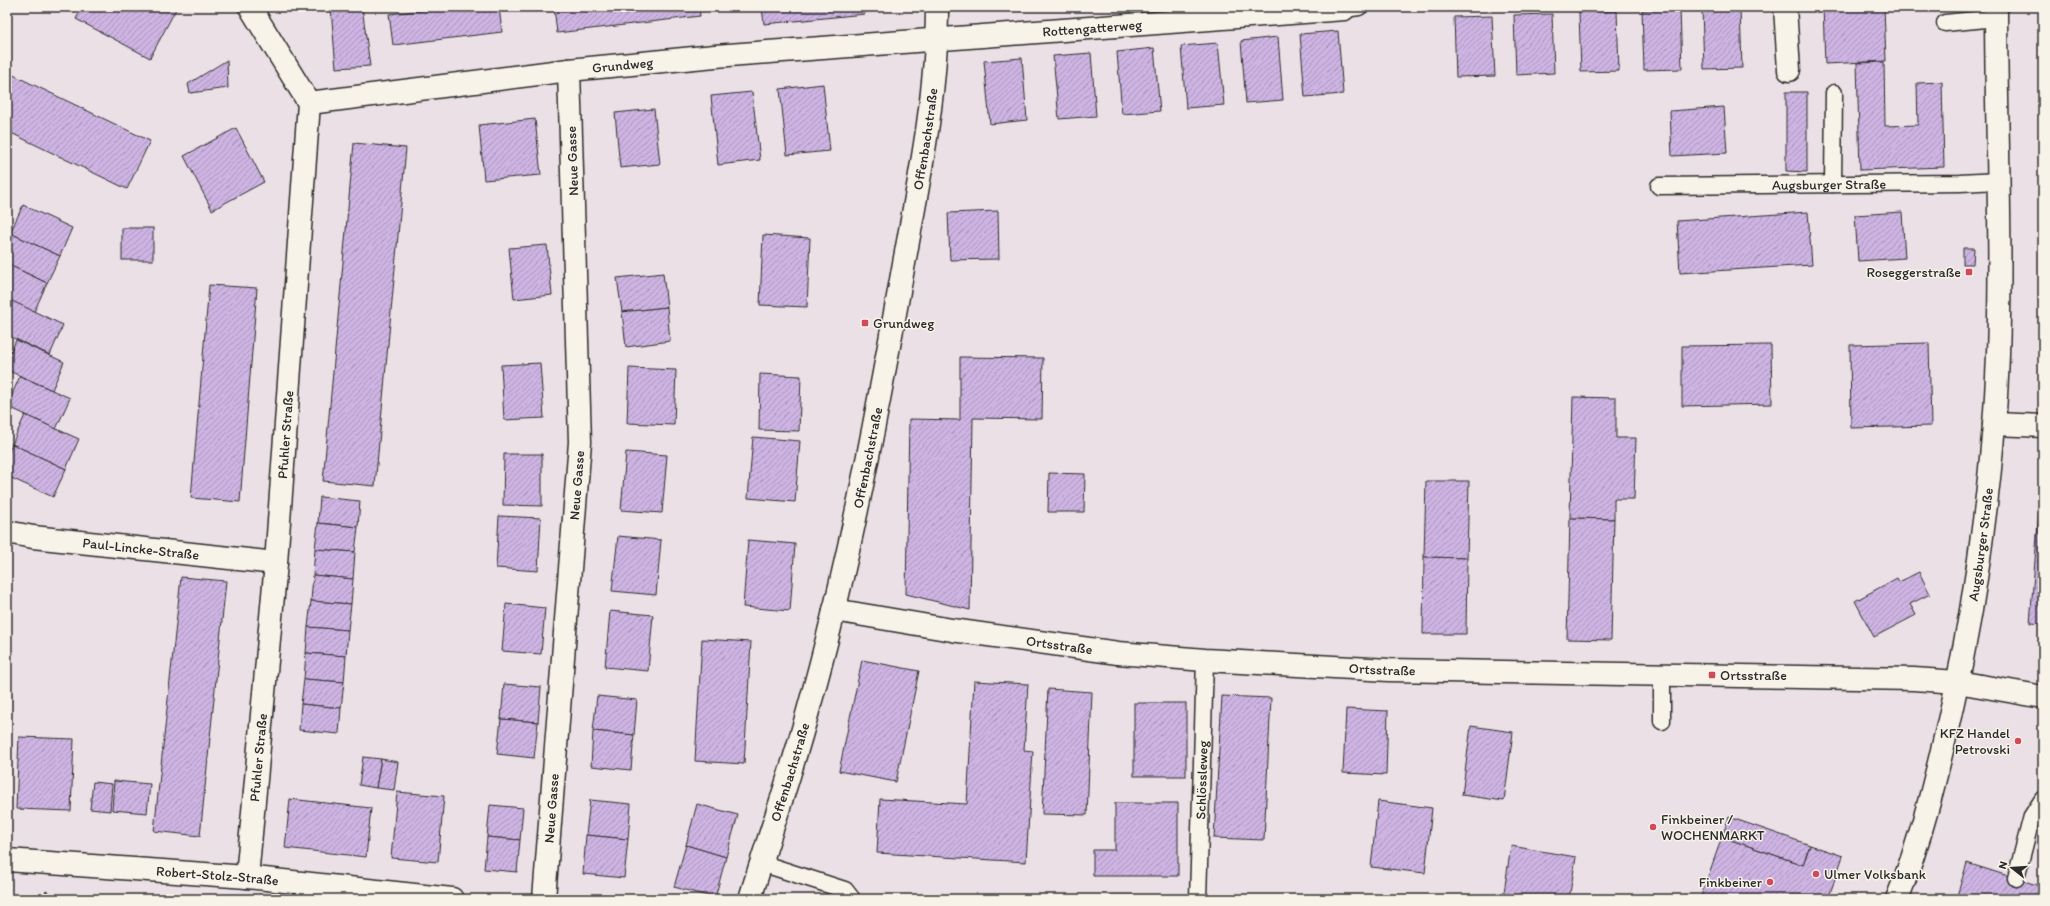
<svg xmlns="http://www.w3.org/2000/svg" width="2050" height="906" viewBox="0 0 2050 906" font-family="Itim,sans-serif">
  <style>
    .building { fill: url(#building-hatch); stroke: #2b2b2b }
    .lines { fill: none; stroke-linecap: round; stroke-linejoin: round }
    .lane-casing { stroke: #2b2b2b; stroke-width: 19 }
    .street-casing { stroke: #2b2b2b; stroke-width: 25 }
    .secondary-casing { stroke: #2b2b2b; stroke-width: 25 }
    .lane { stroke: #f7f3e8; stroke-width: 16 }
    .street { stroke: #f7f3e8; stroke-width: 22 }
    .secondary { stroke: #f7f3e8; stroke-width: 22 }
    .poi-dot { fill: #d1495b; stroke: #f7f3e8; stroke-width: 1.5 }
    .labels { text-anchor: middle; stroke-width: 3; stroke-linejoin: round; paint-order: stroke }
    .street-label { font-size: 14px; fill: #2b2b2b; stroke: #f7f3e8 }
    .poi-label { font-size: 14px; fill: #2b2b2b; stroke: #f7f3e8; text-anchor: start }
  </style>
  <defs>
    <pattern id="building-hatch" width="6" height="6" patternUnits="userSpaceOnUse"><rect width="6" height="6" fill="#ceb4e3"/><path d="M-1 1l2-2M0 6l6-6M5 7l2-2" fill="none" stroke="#a793b8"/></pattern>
  </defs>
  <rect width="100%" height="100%" fill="#ebe0e6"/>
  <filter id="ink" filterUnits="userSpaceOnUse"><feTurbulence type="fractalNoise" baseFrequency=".025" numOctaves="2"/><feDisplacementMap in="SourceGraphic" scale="8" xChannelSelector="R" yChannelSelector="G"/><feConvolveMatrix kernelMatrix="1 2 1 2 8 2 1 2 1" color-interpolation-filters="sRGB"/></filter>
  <g filter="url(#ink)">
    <g class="building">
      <path d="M 82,7 L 177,7 L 150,58 L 76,19 Z"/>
      <path d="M 322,7 L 362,7 L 370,66 L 336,68 L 331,9 L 322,10 Z"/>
      <path d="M 454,7 L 499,7 L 502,32 L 393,45 L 389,14 Z"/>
      <path d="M 554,7 L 699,7 L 700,16 L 557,33 Z"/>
      <path d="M 762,7 L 865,7 L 865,14 L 764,24 Z"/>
      <path d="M 1113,7 L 1160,7 L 1113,10 Z"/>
      <path d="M 1823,7 L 1884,7 L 1886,61 L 1825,64 Z"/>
      <path d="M 1740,8 L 1742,68 L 1704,69 L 1702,9 Z"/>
      <path d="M 1680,9 L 1682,69 L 1644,70 L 1642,10 Z"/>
      <path d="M 1617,11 L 1619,71 L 1581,72 L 1579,12 Z"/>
      <path d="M 1552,14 L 1554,73 L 1516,75 L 1514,15 Z"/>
      <path d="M 1492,16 L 1495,76 L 1456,77 L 1454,17 Z"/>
      <path d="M 1338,31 L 1343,94 L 1305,97 L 1300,34 Z"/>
      <path d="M 1278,37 L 1283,100 L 1246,103 L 1241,41 Z"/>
      <path d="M 1218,43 L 1224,105 L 1186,108 L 1181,46 Z"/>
      <path d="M 1154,48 L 1160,111 L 1122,114 L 1117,52 Z"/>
      <path d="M 1091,53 L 1096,116 L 1059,119 L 1053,56 Z"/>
      <path d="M 1022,58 L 1027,120 L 990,124 L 984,61 Z"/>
      <path d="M 227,60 L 228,88 L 190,93 L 188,84 Z"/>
      <path d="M 1884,62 L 1885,126 L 1918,125 L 1917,83 L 1942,82 L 1944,167 L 1860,170 L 1857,63 Z"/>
      <path d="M 7,72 L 150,141 L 127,189 L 7,131 Z"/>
      <path d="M 823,84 L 830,151 L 787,155 L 780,89 Z"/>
      <path d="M 752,92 L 760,160 L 718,165 L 711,96 Z"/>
      <path d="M 1786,92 L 1807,92 L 1807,172 L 1786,171 Z"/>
      <path d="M 1724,107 L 1727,153 L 1672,156 L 1670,111 Z"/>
      <path d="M 654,109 L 660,164 L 620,168 L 615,113 Z"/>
      <path d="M 535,119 L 541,175 L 484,180 L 479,125 Z"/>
      <path d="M 236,128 L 264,182 L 212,210 L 184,156 Z"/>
      <path d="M 354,143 L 406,148 L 375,486 L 323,481 Z"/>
      <path d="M 23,205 L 72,228 L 60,256 L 10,233 Z"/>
      <path d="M 998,211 L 999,259 L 950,260 L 948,213 Z"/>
      <path d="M 1808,212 L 1812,265 L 1680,273 L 1677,221 Z"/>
      <path d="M 1902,212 L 1905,258 L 1858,261 L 1855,215 Z"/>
      <rect x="122" y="228" width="31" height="32"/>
      <path d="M 10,233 L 60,256 L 47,283 L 7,264 L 7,240 Z"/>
      <path d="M 763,235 L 810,238 L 807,307 L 760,305 Z"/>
      <path d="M 547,245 L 552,295 L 514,299 L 509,248 Z"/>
      <path d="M 1963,248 L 1974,248 L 1973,264 L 1963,264 Z"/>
      <path d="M 7,264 L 47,283 L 34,312 L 7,299 Z"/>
      <path d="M 663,273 L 667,307 L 622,312 L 617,278 Z"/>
      <path d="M 209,285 L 257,288 L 240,502 L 191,498 Z"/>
      <path d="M 10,300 L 63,325 L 50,355 L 7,335 L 7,306 Z"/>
      <path d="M 667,307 L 670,341 L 626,347 L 622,312 Z"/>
      <path d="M 16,340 L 64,362 L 52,390 L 7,370 L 7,360 Z"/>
      <path d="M 1929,343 L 1931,426 L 1851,428 L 1850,345 Z"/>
      <path d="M 1771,345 L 1772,404 L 1682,406 L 1682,346 Z"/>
      <path d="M 960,357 L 1043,358 L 1042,419 L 973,418 L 970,610 L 906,594 L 909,419 L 960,420 Z"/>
      <path d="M 540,363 L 544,418 L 504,420 L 501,365 Z"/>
      <path d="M 629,368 L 676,370 L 674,425 L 627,423 Z"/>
      <path d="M 760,374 L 801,376 L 799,431 L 759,430 Z"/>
      <path d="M 20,376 L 70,398 L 56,429 L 7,406 Z"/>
      <path d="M 1573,397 L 1616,398 L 1616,438 L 1636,438 L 1634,499 L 1614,499 L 1614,519 L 1570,518 Z"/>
      <path d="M 25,415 L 79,439 L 66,469 L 12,444 Z"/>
      <path d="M 753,437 L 800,441 L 795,502 L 748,498 Z"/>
      <path d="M 12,444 L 66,469 L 53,497 L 7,476 L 7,455 Z"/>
      <path d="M 626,452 L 667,455 L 662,513 L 621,510 Z"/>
      <path d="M 504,454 L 542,454 L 542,506 L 503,505 Z"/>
      <path d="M 1049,473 L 1085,474 L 1084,512 L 1048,512 Z"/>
      <path d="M 1426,481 L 1469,481 L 1467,558 L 1424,557 Z"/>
      <path d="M 2041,485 L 2043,486 L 2043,624 L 2030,623 Z"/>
      <path d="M 320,497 L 360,501 L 358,527 L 318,523 Z"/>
      <path d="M 499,516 L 541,518 L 538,571 L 496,568 Z"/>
      <path d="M 1570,518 L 1614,519 L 1611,640 L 1567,639 Z"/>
      <path d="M 318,523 L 358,527 L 355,552 L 315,549 Z"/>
      <path d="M 618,536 L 661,540 L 656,595 L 612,591 Z"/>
      <path d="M 748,540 L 795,544 L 790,611 L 743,607 Z"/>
      <path d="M 315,549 L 355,552 L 353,579 L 313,575 Z"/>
      <path d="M 1424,557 L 1467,558 L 1466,634 L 1423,634 Z"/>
      <path d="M 1919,572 L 1930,594 L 1910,604 L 1916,615 L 1874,637 L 1855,601 L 1897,578 L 1899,582 Z"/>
      <path d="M 313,575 L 353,579 L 351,604 L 311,601 Z"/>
      <path d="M 181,577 L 226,581 L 200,836 L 154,831 Z"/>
      <path d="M 311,601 L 351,604 L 348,630 L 308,627 Z"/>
      <path d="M 506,604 L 545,608 L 541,654 L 502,651 Z"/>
      <path d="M 610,611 L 653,615 L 648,671 L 605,667 Z"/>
      <path d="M 308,627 L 348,630 L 346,656 L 306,653 Z"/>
      <path d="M 702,639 L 751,642 L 744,764 L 695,761 Z"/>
      <path d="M 306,653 L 346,656 L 344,682 L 304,679 Z"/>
      <path d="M 862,660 L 919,671 L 896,782 L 839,771 Z"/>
      <path d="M 304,679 L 344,682 L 341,708 L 301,704 Z"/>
      <path d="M 974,681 L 1028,684 L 1024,750 L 1033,751 L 1026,862 L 877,853 L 880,799 L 967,804 Z"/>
      <path d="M 504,684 L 541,687 L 538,722 L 501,719 Z"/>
      <path d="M 1048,689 L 1092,692 L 1087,815 L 1042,814 Z"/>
      <path d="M 597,696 L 637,700 L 634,735 L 593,731 Z"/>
      <path d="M 1222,696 L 1271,698 L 1264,840 L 1214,838 Z"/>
      <rect x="1134" y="703" width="52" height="73"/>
      <path d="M 301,704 L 341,708 L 339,734 L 299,730 Z"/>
      <path d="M 1346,709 L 1388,711 L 1386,775 L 1343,773 Z"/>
      <path d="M 501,719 L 538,722 L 534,758 L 497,754 Z"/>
      <path d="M 1471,726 L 1513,732 L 1504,801 L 1462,795 Z"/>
      <path d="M 593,731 L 634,735 L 631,770 L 591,766 Z"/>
      <path d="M 19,737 L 74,739 L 71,811 L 16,809 Z"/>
      <path d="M 363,757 L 381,759 L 376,788 L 359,785 Z"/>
      <path d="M 381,759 L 398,762 L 394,790 L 376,788 Z"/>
      <path d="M 114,781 L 150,784 L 147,813 L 112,810 Z"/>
      <path d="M 93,782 L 112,784 L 110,811 L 90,809 Z"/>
      <path d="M 397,792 L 444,796 L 438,862 L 391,858 Z"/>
      <path d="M 290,799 L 371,808 L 366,857 L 285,848 Z"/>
      <path d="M 590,800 L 631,804 L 628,839 L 586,835 Z"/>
      <path d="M 1378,801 L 1432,808 L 1425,873 L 1371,867 Z"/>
      <path d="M 1115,803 L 1178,803 L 1178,876 L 1093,876 L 1093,850 L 1115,850 Z"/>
      <path d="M 697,804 L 738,815 L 726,857 L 686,845 Z"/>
      <path d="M 490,805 L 523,808 L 520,840 L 487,837 Z"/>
      <path d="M 1729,817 L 1810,845 L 1803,865 L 1722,837 Z"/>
      <path d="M 586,835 L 628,839 L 624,878 L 583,874 Z"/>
      <path d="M 487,837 L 520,840 L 517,872 L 484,869 Z"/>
      <path d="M 1722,837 L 1803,865 L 1810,845 L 1843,856 L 1828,899 L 1700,899 Z"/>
      <path d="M 686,845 L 726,857 L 715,898 L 674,887 Z"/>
      <path d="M 1511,846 L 1576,857 L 1569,899 L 1503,899 Z"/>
      <path d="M 1967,863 L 2043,887 L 2043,899 L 1956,899 Z"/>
      <path d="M 46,891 L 59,899 L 41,899 Z"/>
      <rect x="1110" y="896" width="54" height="3"/>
    </g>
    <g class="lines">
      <g class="lane-casing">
        <g id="lane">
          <path d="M 1344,9 L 1359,7"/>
          <path d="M 1945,23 L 1996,18"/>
          <path d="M 1833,184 L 1834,93"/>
          <path id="s1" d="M 1659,186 L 1960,183 L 1998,181"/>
          <path d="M 1662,721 L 1662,674"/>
          <path d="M 761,863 L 845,890 L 852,899"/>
          <path d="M 2016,878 L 2032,816 L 2043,799"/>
          <path id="s2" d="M 1198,899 L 1205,660"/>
        </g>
      </g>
      <g class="street-casing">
        <g id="street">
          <path d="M 1785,7 L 1789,70"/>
          <path id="s3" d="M 309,103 L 569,70 L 715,56 L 1344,9"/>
          <path d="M 1994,424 L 2043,426"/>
          <path id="s4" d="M 7,532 L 33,537 L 276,563"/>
          <path id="s5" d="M 834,610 L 952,630 L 1118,653 L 1205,660 L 1389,670 L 1914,679 L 1958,682 L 2043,697"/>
          <path id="s6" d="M 7,860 L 247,877 L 452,899"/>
          <path id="s7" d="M 247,877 L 276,563 L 309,103 L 250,7"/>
          <path id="s8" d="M 544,899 L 580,442 L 569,70"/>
        </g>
      </g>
      <g class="secondary-casing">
        <g id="secondary">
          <path id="s9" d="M 750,899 C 769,836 791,774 808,711 C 848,569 875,424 901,280 C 917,190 937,99 937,7"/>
          <path id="s10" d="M 1897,899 C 1921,841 1936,777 1950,716 C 1972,620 1986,523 1994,425 C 2005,286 1996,146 1996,7"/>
        </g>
      </g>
      <use href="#lane" class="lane"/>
      <use href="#street" class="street"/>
      <use href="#secondary" class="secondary"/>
    </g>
  </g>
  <g class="poi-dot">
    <rect x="1965" y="268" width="8" height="8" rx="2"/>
    <rect x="861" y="319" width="8" height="8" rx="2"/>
    <rect x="1708" y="671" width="8" height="8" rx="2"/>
    <circle cx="2018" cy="741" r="4"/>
    <circle cx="1653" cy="827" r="4"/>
    <circle cx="1816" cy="874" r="4"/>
    <circle cx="1770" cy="882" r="4"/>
  </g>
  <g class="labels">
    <g class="street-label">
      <text dy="5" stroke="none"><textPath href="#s3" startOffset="787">Rottengatterweg</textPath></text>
      <text dy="5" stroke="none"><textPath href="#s3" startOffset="316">Grundweg</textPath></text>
      <text dy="5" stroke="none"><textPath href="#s9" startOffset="781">Offenbachstraße</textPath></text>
      <text transform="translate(572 161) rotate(-92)" y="5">Neue Gasse</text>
      <text dy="5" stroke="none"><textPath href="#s1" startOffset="170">Augsburger Straße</textPath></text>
      <text dy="5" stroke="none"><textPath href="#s7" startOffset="444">Pfuhler Straße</textPath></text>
      <text dy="5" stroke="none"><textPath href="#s9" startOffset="457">Offenbachstraße</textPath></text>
      <text dy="5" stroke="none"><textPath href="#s8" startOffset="415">Neue Gasse</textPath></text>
      <text dy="5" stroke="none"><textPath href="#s10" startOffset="365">Augsburger Straße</textPath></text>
      <text dy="5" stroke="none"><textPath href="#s4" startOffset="135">Paul-Lincke-Straße</textPath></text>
      <text dy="5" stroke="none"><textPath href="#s5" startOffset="228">Ortsstraße</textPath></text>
      <text dy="5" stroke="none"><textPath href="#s5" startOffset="552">Ortsstraße</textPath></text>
      <text dy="5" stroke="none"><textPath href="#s7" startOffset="120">Pfuhler Straße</textPath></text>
      <text dy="5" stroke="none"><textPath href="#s9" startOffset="133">Offenbachstraße</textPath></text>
      <text dy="5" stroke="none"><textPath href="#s2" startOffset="119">Schlössleweg</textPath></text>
      <text dy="5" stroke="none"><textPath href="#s8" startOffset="91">Neue Gasse</textPath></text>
      <text dy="5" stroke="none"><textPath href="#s6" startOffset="211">Robert-Stolz-Straße</textPath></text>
    </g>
    <g class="poi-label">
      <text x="1961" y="277" text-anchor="end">Roseggerstraße</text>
      <text x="873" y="328">Grundweg</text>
      <text x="1720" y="680">Ortsstraße</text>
      <text x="2010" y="738" text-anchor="end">KFZ Handel<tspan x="2010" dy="16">Petrovski</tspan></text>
      <text x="1661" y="824">Finkbeiner /<tspan x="1661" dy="16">WOCHENMARKT</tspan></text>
      <text x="1824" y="879">Ulmer Volksbank</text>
      <text x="1762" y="887" text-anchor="end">Finkbeiner</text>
    </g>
  </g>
  <rect width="2050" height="906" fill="none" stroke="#f7f3e8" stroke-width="24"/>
  <rect x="12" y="12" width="2026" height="882" fill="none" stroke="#2b2b2b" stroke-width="1.5" filter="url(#ink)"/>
  <g transform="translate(2012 868) rotate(287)" stroke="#f7f3e8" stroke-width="3" paint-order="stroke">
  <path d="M0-3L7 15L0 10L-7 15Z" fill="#2b2b2b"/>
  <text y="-6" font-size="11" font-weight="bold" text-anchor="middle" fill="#2b2b2b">N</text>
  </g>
</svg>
